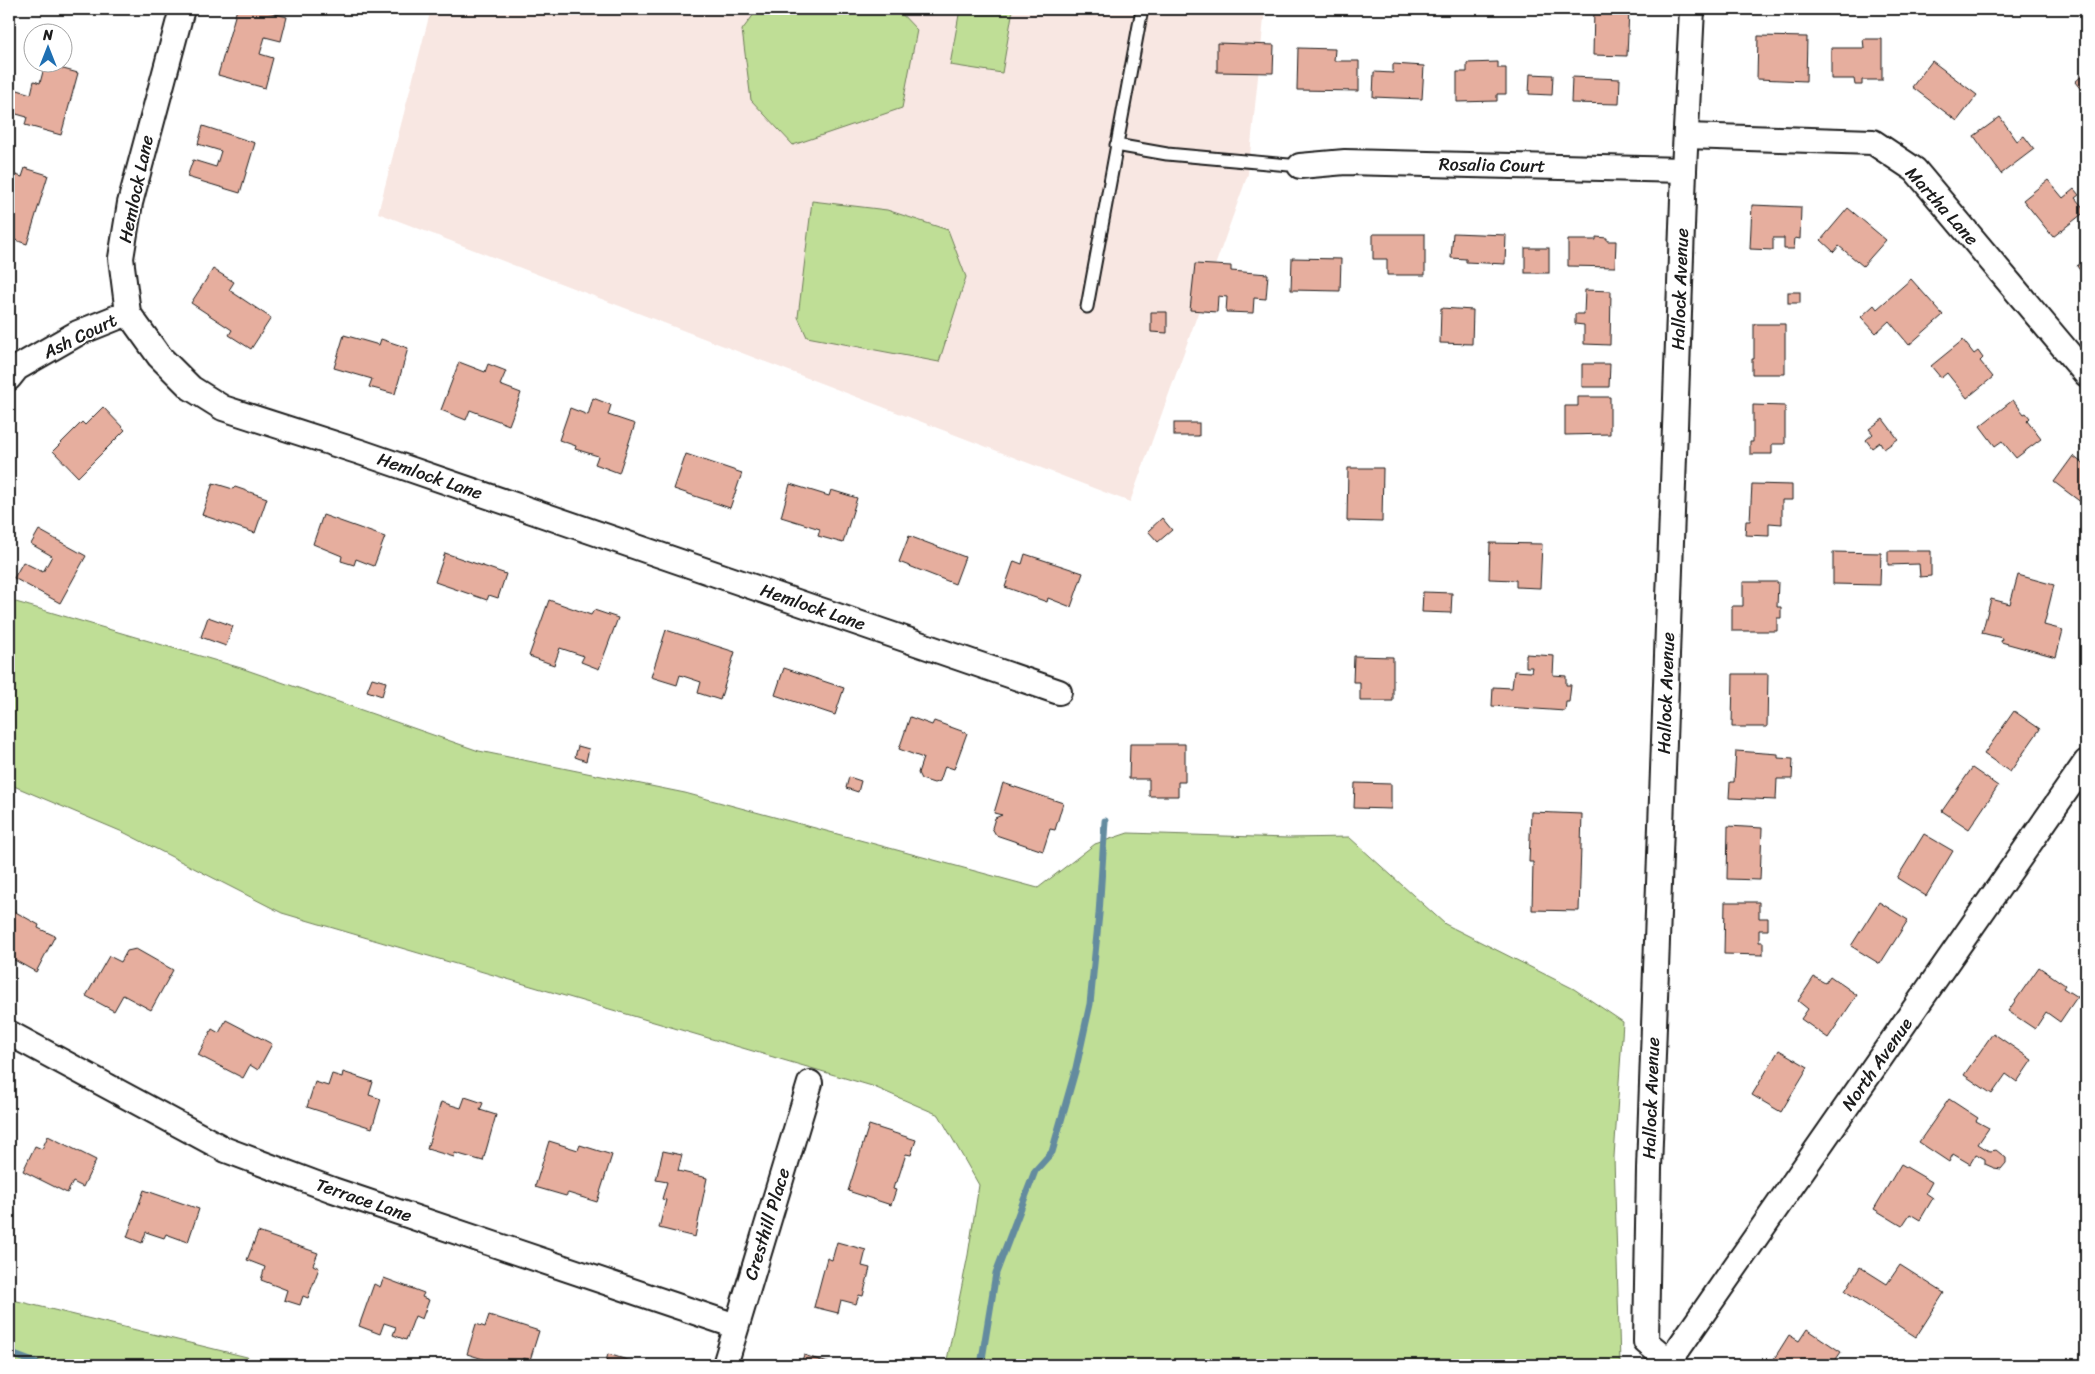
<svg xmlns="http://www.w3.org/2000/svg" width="2095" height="1374" viewBox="0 0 2095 1374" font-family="Sriracha,sans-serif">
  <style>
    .built { fill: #f8e7e2 }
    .green { fill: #bfde96; stroke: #6e7d59 }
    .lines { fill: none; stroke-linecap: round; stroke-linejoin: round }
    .stream { stroke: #648b9f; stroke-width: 7 }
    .building { fill: #e6ae9e; stroke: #1c1c1c }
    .service-casing { stroke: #1c1c1c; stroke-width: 15 }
    .minor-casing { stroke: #1c1c1c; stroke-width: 28 }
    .service { stroke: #fff; stroke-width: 11 }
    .minor { stroke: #fff; stroke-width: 24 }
    .labels { text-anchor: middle; stroke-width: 4; stroke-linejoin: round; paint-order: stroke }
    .street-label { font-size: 18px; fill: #1c1c1c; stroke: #fff }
  </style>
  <rect width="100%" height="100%" fill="#fff"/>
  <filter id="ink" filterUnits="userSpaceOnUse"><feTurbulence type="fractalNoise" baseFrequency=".02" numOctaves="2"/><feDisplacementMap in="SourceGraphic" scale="10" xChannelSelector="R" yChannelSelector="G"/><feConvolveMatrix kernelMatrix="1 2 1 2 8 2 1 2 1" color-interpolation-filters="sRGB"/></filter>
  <g filter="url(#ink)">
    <path class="built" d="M 431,9 L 1265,9 L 1248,174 L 1130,502 L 378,213 Z"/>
    <g class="green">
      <path d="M 758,9 L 897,9 L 917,30 L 902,108 L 793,145 L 751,100 L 742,30 Z"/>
      <path d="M 960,9 L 1013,9 L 1002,73 L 950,65 Z"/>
      <path d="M 812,201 L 887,210 L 948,230 L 966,277 L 939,362 L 807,337 L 798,317 Z"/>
      <path d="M 9,600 L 241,668 L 479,751 L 685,793 L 1038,888 L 1095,844 L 1128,833 L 1288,838 L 1349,837 L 1445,924 L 1574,989 L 1623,1022 L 1614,1157 L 1620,1363 L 1618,1365 L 946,1365 L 968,1255 L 979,1185 L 939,1115 L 872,1086 L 282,913 L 125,833 L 9,784 Z"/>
      <path d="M 9,1299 L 247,1357 L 261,1365 L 9,1365 Z"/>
    </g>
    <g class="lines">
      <g class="stream">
        <path d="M 9,1353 L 41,1365"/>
        <path d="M 981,1365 L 996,1273 L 1035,1171 L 1052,1152 L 1076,1068 L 1090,1004 L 1099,914 L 1105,821"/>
      </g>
    </g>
    <g class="building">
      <path d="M 237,9 L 258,9 L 287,17 L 281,41 L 265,37 L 260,54 L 273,58 L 265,88 L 218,75 Z"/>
      <path d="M 1594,9 L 1629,9 L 1627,56 L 1593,55 Z"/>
      <path d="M 1758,36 L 1807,37 L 1806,81 L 1757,79 Z"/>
      <path d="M 1863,39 L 1882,39 L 1882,80 L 1862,80 L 1862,85 L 1855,85 L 1854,79 L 1831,79 L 1831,48 L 1864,48 Z"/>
      <path d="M 1217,43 L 1274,45 L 1273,73 L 1217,72 Z"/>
      <path d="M 1298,48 L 1335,49 L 1334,61 L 1359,61 L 1359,91 L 1297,90 Z"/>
      <path d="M 1932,61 L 1977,95 L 1957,121 L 1912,87 Z"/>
      <path d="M 1498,62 L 1498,68 L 1506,68 L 1506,94 L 1497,94 L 1497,101 L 1457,102 L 1457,72 L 1467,72 L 1467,63 Z"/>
      <path d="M 45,64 L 78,73 L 61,135 L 25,125 L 27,117 L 13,113 L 15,105 L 9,103 L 11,88 L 31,94 L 34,81 L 40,83 Z"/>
      <path d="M 1393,64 L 1424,66 L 1422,99 L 1373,97 L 1374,72 L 1393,73 Z"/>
      <path d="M 2086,72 L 2086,96 L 2075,82 Z"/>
      <path d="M 1530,74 L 1553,75 L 1552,95 L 1529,94 Z"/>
      <path d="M 1572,77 L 1620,79 L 1619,104 L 1571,103 Z"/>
      <path d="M 2000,117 L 2017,141 L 2024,136 L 2034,149 L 2001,174 L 1974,136 Z"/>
      <path d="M 203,126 L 255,143 L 240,193 L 187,177 L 193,160 L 216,167 L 221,151 L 198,144 Z"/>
      <path d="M 25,168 L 48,175 L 27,244 L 9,238 L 9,183 L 10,184 L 13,174 L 22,177 Z"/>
      <path d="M 2048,180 L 2063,198 L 2074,189 L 2079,195 L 2075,198 L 2086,211 L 2053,237 L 2023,200 Z"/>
      <path d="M 1752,205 L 1801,207 L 1800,239 L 1795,238 L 1794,249 L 1784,249 L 1784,238 L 1773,238 L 1773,250 L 1750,249 Z"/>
      <path d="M 1848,208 L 1886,240 L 1863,266 L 1839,246 L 1834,252 L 1821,240 Z"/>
      <path d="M 1453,233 L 1506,235 L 1505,264 L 1466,262 L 1466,259 L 1451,258 Z"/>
      <path d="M 1373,234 L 1425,234 L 1425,275 L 1387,275 L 1387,259 L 1373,259 Z"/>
      <path d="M 1596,237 L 1607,238 L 1607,241 L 1616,241 L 1615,267 L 1568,266 L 1568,240 L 1596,240 Z"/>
      <rect x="1525" y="248" width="24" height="25"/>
      <path d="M 1292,258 L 1341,259 L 1340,291 L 1291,290 Z"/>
      <path d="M 2086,259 L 2086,279 L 2077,266 Z"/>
      <path d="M 1195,264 L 1231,266 L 1231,271 L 1268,274 L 1266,299 L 1254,298 L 1253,313 L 1226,312 L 1227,297 L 1218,296 L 1217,312 L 1190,310 Z"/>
      <path d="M 213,269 L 234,282 L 229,290 L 271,318 L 251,349 L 229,335 L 232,330 L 191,303 Z"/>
      <path d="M 1911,279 L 1943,315 L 1909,345 L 1889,321 L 1876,333 L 1861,317 L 1874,305 L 1877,309 Z"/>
      <path d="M 1585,290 L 1611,291 L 1610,345 L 1584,344 L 1584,325 L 1575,324 L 1575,314 L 1584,314 Z"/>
      <rect x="1788" y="292" width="12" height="11"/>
      <path d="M 1441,308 L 1473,310 L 1472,344 L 1440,343 Z"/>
      <path d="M 1151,312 L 1167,312 L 1167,333 L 1151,332 Z"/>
      <path d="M 1754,324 L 1785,324 L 1785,374 L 1752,374 L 1752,359 L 1754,359 Z"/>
      <path d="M 344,335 L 379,345 L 381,339 L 408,348 L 395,394 L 369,387 L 372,379 L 334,368 Z"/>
      <path d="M 1963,340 L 1974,354 L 1978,351 L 1983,358 L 1980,361 L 1993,377 L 1967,398 L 1947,373 L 1941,378 L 1931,366 Z"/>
      <path d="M 459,362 L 485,372 L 488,364 L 506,371 L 500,385 L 521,393 L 509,425 L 470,410 L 466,420 L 441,410 Z"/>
      <path d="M 1582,364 L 1610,364 L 1609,387 L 1582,387 Z"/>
      <path d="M 1578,397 L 1610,397 L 1610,434 L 1565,435 L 1565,406 L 1578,406 Z"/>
      <path d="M 593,398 L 611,405 L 608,415 L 635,424 L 619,473 L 595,464 L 598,456 L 575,449 L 576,446 L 559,440 L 570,408 L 588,415 Z"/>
      <path d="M 2013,400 L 2024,414 L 2026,413 L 2030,418 L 2027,421 L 2041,439 L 2016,458 L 2002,441 L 1995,446 L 1980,426 Z"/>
      <path d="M 1753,405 L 1785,406 L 1785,444 L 1772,444 L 1772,454 L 1750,454 L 1750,442 L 1753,442 Z"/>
      <path d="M 103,407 L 125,430 L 78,477 L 53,451 L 82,422 L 85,425 Z"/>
      <path d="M 1883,419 L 1898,439 L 1884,449 L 1880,442 L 1872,448 L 1866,440 L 1873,434 L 1869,429 Z"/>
      <rect x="1174" y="423" width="25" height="13"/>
      <path d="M 686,454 L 742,473 L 730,508 L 674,489 Z"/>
      <path d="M 2073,456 L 2086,466 L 2086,506 L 2054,482 Z"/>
      <path d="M 1348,468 L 1383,468 L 1382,522 L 1347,521 Z"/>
      <path d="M 213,483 L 233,489 L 235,487 L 267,498 L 255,533 L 202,515 Z"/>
      <path d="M 790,484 L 829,496 L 831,490 L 857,498 L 843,543 L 818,536 L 820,529 L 781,517 Z"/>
      <path d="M 1752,484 L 1792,485 L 1792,500 L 1782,500 L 1782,524 L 1769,523 L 1769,536 L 1745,535 L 1746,521 L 1750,521 Z"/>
      <path d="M 323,515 L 385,537 L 374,566 L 356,559 L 354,565 L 341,561 L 342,556 L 313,544 Z"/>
      <path d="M 1162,518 L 1172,530 L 1158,542 L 1148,531 Z"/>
      <path d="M 39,530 L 86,556 L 60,603 L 14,578 L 23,562 L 43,572 L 52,556 L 31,544 Z"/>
      <path d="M 909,536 L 965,557 L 955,584 L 899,562 Z"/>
      <path d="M 1490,543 L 1542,544 L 1540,588 L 1516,587 L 1516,580 L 1489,579 Z"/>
      <path d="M 1888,551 L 1931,551 L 1931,576 L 1920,577 L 1919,564 L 1888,565 Z"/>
      <path d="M 1833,552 L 1881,553 L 1880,585 L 1833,584 Z"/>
      <path d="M 445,553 L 506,574 L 498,598 L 489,595 L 487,600 L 435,582 Z"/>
      <path d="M 1025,554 L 1083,573 L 1071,607 L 1048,598 L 1047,602 L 1005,587 L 1014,561 L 1022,564 Z"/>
      <path d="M 2018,575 L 2054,585 L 2044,625 L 2063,630 L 2056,657 L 2001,642 L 2002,638 L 1982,633 L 1991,599 L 2010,604 Z"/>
      <path d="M 1743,582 L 1778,582 L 1777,607 L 1781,607 L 1781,618 L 1777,618 L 1777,631 L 1732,631 L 1732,606 L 1743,606 Z"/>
      <path d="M 1423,592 L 1452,593 L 1451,613 L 1422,612 Z"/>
      <path d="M 549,600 L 591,615 L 594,610 L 618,618 L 599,669 L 581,662 L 584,656 L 560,648 L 554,665 L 529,656 Z"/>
      <path d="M 208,617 L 233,626 L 226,646 L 201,637 Z"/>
      <path d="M 666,630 L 735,652 L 720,700 L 698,693 L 701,682 L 680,675 L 677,685 L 651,677 Z"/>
      <path d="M 1526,654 L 1554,656 L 1553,675 L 1566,676 L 1566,685 L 1571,685 L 1569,702 L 1566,702 L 1565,711 L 1492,706 L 1493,687 L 1512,688 L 1514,671 L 1531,672 L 1532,667 L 1526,667 Z"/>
      <path d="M 1354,656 L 1393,657 L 1393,701 L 1360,701 L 1360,682 L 1353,682 Z"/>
      <path d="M 784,668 L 844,688 L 835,715 L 775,695 Z"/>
      <path d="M 1733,674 L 1768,674 L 1767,727 L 1732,727 Z"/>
      <path d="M 372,678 L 386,682 L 382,696 L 367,691 Z"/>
      <path d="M 2014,711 L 2040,729 L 2010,772 L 1984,754 Z"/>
      <path d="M 910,717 L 932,725 L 934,721 L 967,733 L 954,769 L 945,766 L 940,781 L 934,783 L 921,779 L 918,773 L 923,758 L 899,749 Z"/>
      <path d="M 1130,744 L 1185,744 L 1185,782 L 1178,782 L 1178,796 L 1149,796 L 1149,779 L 1129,779 Z"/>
      <path d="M 578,746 L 589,749 L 586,761 L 575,757 Z"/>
      <path d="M 1736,751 L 1778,754 L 1778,758 L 1793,759 L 1792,779 L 1777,779 L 1776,800 L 1729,798 L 1730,782 L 1734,782 Z"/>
      <path d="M 1972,768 L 1998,786 L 1969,829 L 1942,811 Z"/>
      <path d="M 849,777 L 861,781 L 858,792 L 846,788 Z"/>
      <path d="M 1003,783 L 1063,803 L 1055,830 L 1050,829 L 1043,851 L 996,835 L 992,828 L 995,818 L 1002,815 L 994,813 Z"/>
      <path d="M 1355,783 L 1391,784 L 1391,809 L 1354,808 Z"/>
      <path d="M 1531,812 L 1582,814 L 1579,911 L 1532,910 L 1533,862 L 1529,862 Z"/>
      <path d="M 1728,826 L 1762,828 L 1760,880 L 1727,879 Z"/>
      <path d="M 1924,834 L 1953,851 L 1926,896 L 1897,878 Z"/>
      <path d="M 1725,902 L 1759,902 L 1759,918 L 1768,918 L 1768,930 L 1759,930 L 1759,942 L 1763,942 L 1763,955 L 1724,954 Z"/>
      <path d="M 1879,902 L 1908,920 L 1880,964 L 1851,946 Z"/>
      <path d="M 12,910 L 39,925 L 38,928 L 55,936 L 36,972 L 9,957 L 9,916 Z"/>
      <path d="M 136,949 L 173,970 L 151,1010 L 123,995 L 114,1011 L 86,996 L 109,956 L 121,962 L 127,951 Z"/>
      <path d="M 2039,967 L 2065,985 L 2063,988 L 2077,997 L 2060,1022 L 2046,1012 L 2035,1029 L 2008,1011 Z"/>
      <path d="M 1830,976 L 1857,995 L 1828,1038 L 1801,1019 L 1808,1009 L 1798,1001 L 1814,977 L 1825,983 Z"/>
      <path d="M 226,1020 L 272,1044 L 258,1070 L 250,1065 L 243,1078 L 198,1055 L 212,1029 L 219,1033 Z"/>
      <path d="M 1993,1033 L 2032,1060 L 2017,1082 L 2006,1074 L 1992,1094 L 1964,1075 Z"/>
      <path d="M 1779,1050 L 1808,1067 L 1781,1112 L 1752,1095 Z"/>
      <path d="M 343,1072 L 373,1082 L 369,1095 L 381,1099 L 372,1128 L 307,1107 L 315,1082 L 328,1086 L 332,1074 L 342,1077 Z"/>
      <path d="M 465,1097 L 483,1103 L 480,1110 L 496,1115 L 483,1161 L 455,1153 L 454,1157 L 427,1149 L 441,1102 L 461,1108 Z"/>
      <path d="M 1949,1099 L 1978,1118 L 1976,1121 L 1989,1128 L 1978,1144 L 1989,1151 L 1996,1150 L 2006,1158 L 2006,1163 L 2001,1169 L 1994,1168 L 1985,1164 L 1985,1159 L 1976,1154 L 1970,1164 L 1953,1154 L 1949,1162 L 1919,1142 Z"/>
      <path d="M 869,1125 L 916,1140 L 911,1155 L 906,1154 L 897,1182 L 895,1182 L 893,1189 L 896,1190 L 891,1205 L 848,1191 Z"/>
      <path d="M 48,1136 L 96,1160 L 83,1187 L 73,1182 L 67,1193 L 23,1171 L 35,1146 L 42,1149 Z"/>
      <path d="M 549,1141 L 578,1150 L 580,1145 L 612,1155 L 597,1202 L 568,1193 L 566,1196 L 535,1187 Z"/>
      <path d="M 663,1151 L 682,1155 L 678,1171 L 707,1178 L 695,1237 L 659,1228 L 666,1200 L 662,1199 L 667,1182 L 656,1180 Z"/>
      <path d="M 1901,1164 L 1932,1182 L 1926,1193 L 1933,1198 L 1920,1220 L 1910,1214 L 1902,1226 L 1874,1209 Z"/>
      <path d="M 144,1190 L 199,1209 L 188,1242 L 166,1234 L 164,1238 L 146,1232 L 142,1243 L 127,1237 Z"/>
      <path d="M 258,1232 L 318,1253 L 313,1265 L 319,1268 L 308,1298 L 303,1296 L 300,1305 L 284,1300 L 287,1290 L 261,1280 L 265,1267 L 247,1260 Z"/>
      <path d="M 837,1242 L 866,1250 L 862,1266 L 870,1268 L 863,1296 L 859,1295 L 856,1304 L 841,1300 L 838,1313 L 814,1307 L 827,1258 L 832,1260 Z"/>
      <path d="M 1900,1265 L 1944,1293 L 1916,1337 L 1845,1291 L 1860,1267 L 1887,1284 Z"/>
      <path d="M 384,1278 L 424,1293 L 422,1297 L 429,1300 L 422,1319 L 415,1316 L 406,1340 L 393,1335 L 396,1327 L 384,1323 L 380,1334 L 359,1326 L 374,1284 L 380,1287 Z"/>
      <path d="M 489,1315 L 539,1331 L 530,1360 L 523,1358 L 520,1365 L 487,1365 L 482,1364 L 483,1359 L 467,1354 L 476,1324 L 485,1327 Z"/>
      <path d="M 1807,1329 L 1841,1352 L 1832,1365 L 1777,1365 L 1772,1362 L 1789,1335 L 1799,1341 Z"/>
      <path d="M 608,1354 L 637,1363 L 637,1365 L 605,1365 Z"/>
      <path d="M 804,1355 L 831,1364 L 831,1365 L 800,1365 Z"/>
    </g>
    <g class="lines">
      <g class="service-casing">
        <g id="service">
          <path d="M 1116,145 L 1167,154 L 1300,166"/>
          <path d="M 1087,307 L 1142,9"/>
        </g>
      </g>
      <g class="minor-casing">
        <g id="minor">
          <path d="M 182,9 L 130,203 L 121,258 L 128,313 L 159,356 L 191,388 L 223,408 L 360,452 L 1059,692"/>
          <path d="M 1686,136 L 1873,142 L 1915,170 L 2086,374"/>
          <path d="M 1300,166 L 1345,162 L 1684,170"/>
          <path d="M 9,378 L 17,368 L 78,333 L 128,313"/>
          <path d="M 9,1033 L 226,1150 L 333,1190 L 736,1326"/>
          <path d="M 725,1365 L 810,1083"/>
          <path d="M 1667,1365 L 2086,762"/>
          <path d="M 1674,1365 L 1646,1342 L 1649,1169 L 1684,170 L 1692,9"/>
        </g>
      </g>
      <use href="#service" class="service"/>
      <use href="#minor" class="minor"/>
    </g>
  </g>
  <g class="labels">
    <g class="street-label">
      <text transform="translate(1492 165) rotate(1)" y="6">Rosalia Court</text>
      <text transform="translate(136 189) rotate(-78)" y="6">Hemlock Lane</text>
      <text transform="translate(1942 206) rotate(48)" y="6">Martha Lane</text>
      <text transform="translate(1680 289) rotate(-88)" y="6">Hallock Avenue</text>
      <text transform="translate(80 336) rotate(-26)" y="6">Ash Court</text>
      <text transform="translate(430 476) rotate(19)" y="6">Hemlock Lane</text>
      <text transform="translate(813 607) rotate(19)" y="6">Hemlock Lane</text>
      <text transform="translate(1666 693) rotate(-88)" y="6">Hallock Avenue</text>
      <text transform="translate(1877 1064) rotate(-55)" y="6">North Avenue</text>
      <text transform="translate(1651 1098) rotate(-88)" y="6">Hallock Avenue</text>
      <text transform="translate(364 1200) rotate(19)" y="6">Terrace Lane</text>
      <text transform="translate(767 1224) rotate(-73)" y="6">Cresthill Place</text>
    </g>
  </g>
  <rect width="2095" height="1374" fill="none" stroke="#fff" stroke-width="30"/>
  <rect x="15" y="15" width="2065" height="1344" fill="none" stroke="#1c1c1c" stroke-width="2" filter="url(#ink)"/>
  <g transform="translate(48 48)"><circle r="24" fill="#ffffff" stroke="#a4a4a4"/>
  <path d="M0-4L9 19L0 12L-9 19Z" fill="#1f6fb2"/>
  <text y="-8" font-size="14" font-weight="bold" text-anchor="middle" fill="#1c1c1c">N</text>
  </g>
</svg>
